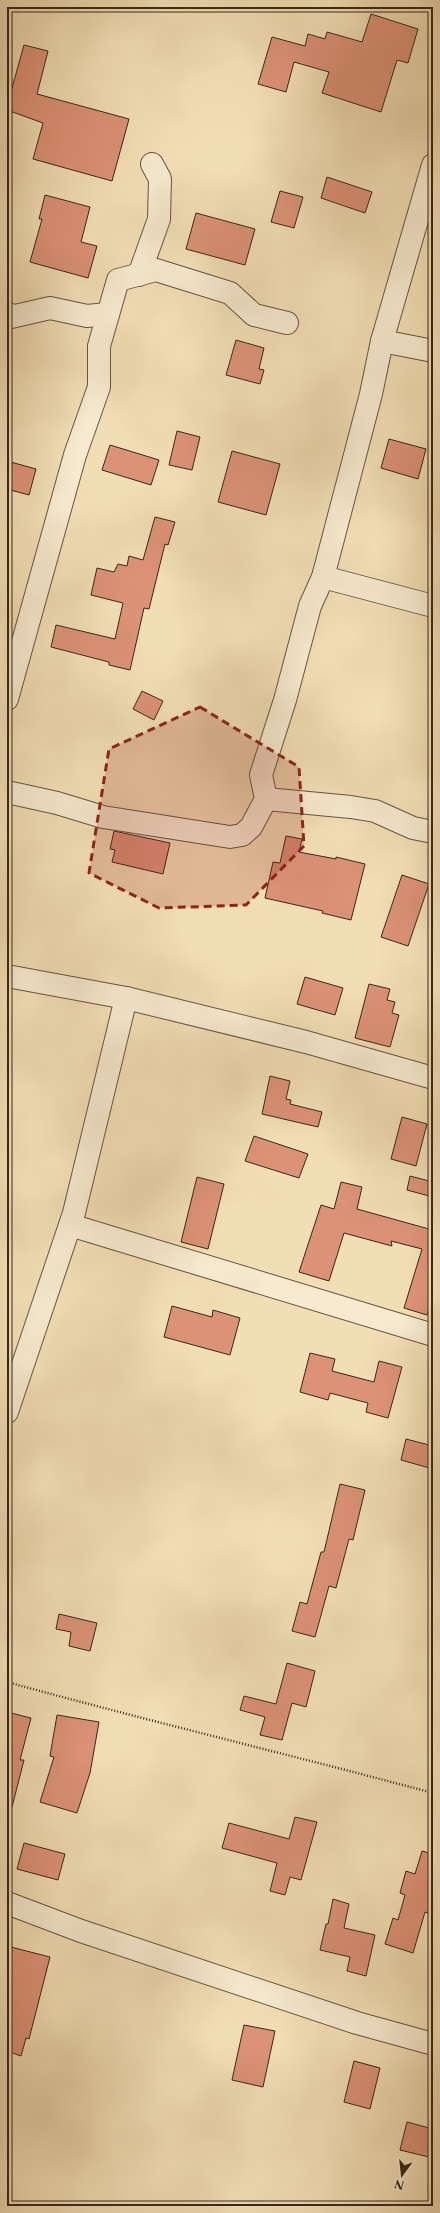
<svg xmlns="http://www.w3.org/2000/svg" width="440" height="2213" viewBox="0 0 440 2213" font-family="'Libre Caslon Text',serif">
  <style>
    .building { fill: #dc9277; stroke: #36281a }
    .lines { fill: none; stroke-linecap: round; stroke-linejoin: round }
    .minor-casing { stroke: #655641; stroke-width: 24 }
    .path { stroke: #36281a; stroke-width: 2.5; stroke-dasharray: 1 2; stroke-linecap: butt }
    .minor { stroke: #f7eacf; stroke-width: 22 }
    .marked { fill: #8f2418; fill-opacity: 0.2; stroke: #8f2418; stroke-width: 3; stroke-dasharray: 8 5; stroke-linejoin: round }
  </style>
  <rect width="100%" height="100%" fill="#f2deb5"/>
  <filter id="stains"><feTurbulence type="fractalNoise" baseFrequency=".005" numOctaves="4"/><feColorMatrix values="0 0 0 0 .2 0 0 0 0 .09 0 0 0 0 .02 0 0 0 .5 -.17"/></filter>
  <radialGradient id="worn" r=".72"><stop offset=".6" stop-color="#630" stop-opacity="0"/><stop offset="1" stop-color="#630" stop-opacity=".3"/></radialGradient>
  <g class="building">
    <path d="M 371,14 L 418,29 L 408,63 L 397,60 L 381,112 L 322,93 L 329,72 L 294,62 L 286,92 L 258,84 L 272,37 L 305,46 L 308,34 L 325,39 L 327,32 L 362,42 Z"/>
    <path d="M 24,45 L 48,51 L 37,94 L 129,119 L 112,181 L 33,159 L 43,123 L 7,110 L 7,94 L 9,87 L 12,88 Z"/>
    <path d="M 327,177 L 372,192 L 365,213 L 321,198 Z"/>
    <path d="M 280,191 L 303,197 L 294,228 L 271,222 Z"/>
    <path d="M 45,195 L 90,207 L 81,242 L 97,246 L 88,278 L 30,262 L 42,219 L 39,219 Z"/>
    <path d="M 196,213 L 255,229 L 245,265 L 186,249 Z"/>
    <path d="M 236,340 L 264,348 L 259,369 L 264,370 L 260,384 L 226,375 Z"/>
    <path d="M 177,431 L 200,437 L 192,470 L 169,465 Z"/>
    <path d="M 389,439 L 426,449 L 418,479 L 381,468 Z"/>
    <path d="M 110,445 L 159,460 L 151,485 L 102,470 Z"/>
    <path d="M 232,451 L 280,464 L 266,515 L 218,502 Z"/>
    <path d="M 7,461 L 36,469 L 29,495 L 7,489 Z"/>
    <path d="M 155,517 L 175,522 L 168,545 L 165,544 L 149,609 L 144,608 L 130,670 L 109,665 L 109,662 L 51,647 L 56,625 L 115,639 L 123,603 L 91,595 L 97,568 L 114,572 L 118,564 L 127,566 L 129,556 L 143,560 Z"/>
    <path d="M 142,691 L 163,701 L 154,720 L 133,709 Z"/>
    <path d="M 114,831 L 170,843 L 163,874 L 112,862 L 115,850 L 110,849 Z"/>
    <path d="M 286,836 L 302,839 L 299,852 L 336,859 L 336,857 L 365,864 L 351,920 L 322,913 L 323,911 L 265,898 L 273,862 L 280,863 Z"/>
    <path d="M 402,875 L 429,884 L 408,946 L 381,937 Z"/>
    <path d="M 305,977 L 343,988 L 335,1015 L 297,1004 Z"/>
    <path d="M 369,984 L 390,989 L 387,1000 L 395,1002 L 392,1013 L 399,1015 L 390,1047 L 355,1038 Z"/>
    <path d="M 270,1076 L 290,1081 L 286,1099 L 291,1100 L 290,1104 L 322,1112 L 318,1127 L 262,1114 Z"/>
    <path d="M 402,1117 L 427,1124 L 416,1166 L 391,1159 Z"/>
    <path d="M 254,1136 L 308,1154 L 299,1178 L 245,1161 Z"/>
    <path d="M 410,1176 L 433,1182 L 433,1197 L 407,1190 Z"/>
    <path d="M 197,1177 L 224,1184 L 208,1249 L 181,1242 Z"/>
    <path d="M 341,1182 L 362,1187 L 357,1209 L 429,1229 L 430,1225 L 433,1226 L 433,1308 L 430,1307 L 427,1315 L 404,1308 L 422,1249 L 391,1241 L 392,1246 L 344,1233 L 329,1281 L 299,1272 L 321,1205 L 334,1209 Z"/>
    <path d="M 172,1306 L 212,1317 L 213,1310 L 240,1318 L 230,1355 L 164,1337 Z"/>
    <path d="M 310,1353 L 335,1359 L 332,1371 L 374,1382 L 379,1361 L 402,1367 L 388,1418 L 366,1412 L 368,1403 L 330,1393 L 328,1400 L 300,1392 Z"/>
    <path d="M 406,1439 L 433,1446 L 433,1469 L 401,1460 Z"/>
    <path d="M 340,1484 L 365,1490 L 353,1540 L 349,1539 L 336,1588 L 329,1586 L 315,1637 L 292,1631 L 300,1602 L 307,1604 L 321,1552 L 324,1552 Z"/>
    <path d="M 59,1614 L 97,1623 L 90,1651 L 69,1646 L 71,1632 L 56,1629 Z"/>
    <path d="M 287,1663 L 315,1671 L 306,1707 L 292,1703 L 282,1740 L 260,1735 L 265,1717 L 240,1710 L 244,1696 L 276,1704 Z"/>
    <path d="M 7,1712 L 31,1718 L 20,1760 L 24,1760 L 12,1807 L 7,1806 Z"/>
    <path d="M 57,1715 L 99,1722 L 90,1773 L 77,1813 L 40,1802 L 54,1757 L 50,1756 Z"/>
    <path d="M 295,1817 L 317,1822 L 301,1880 L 290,1877 L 285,1895 L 270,1891 L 277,1863 L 222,1848 L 229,1823 L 289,1839 Z"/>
    <path d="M 24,1843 L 65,1854 L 58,1880 L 17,1869 Z"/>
    <path d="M 422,1851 L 433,1854 L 433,1915 L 425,1912 L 413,1953 L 385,1944 L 393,1918 L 398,1920 L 405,1895 L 400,1893 L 406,1871 L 415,1874 Z"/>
    <path d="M 333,1899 L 349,1904 L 344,1928 L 375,1935 L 366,1976 L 347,1971 L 350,1957 L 320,1950 L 326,1924 L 328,1924 Z"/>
    <path d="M 7,1946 L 50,1957 L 29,2039 L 26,2038 L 21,2056 L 7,2051 Z"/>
    <path d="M 244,2025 L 275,2031 L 263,2087 L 232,2080 Z"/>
    <path d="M 354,2061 L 380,2068 L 370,2109 L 344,2102 Z"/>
    <path d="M 407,2122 L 433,2129 L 433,2158 L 400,2150 Z"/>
  </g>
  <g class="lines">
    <g class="minor-casing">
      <g id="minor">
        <path d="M 139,275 L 159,219 L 160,179 L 152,164"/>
        <path d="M 7,313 L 11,317 L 50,308 L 87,316 L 108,314"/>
        <path d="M 382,341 L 433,351"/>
        <path d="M 323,577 L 433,606"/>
        <path d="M 7,699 L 75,455 L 99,387 L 99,346 L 118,280 L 156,270 L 230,293 L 254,315 L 287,323"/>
        <path d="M 7,792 L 57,803 L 103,817 L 230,837 L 242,835 L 251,827 L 266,799 L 261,775 L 285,700 L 310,606 L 323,577 L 371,394 L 382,341 L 433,165"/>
        <path d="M 266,799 L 351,807 L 375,811 L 413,828 L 433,832"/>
        <path d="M 7,976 L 126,998 L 306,1042 L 433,1078"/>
        <path d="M 70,1225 L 433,1335"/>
        <path d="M 7,1412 L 74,1213 L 126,998"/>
        <path d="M 7,1903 L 81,1931 L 357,2023 L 433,2044"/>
      </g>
    </g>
    <path class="path" d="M 7,1682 C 149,1721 291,1755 433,1793"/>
    <use href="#minor" class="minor"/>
  </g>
  <path class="marked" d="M 200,707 L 299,767 L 304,846 L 246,905 L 159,908 L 89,873 L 109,749 Z"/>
  <rect width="440" height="2213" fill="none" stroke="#f2deb5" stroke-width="24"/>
  <rect x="8" y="8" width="424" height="2197" fill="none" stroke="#36281a" stroke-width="2"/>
  <rect x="12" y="12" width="416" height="2189" fill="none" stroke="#36281a"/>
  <g transform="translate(402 2175) rotate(195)" stroke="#f7eacf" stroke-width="3" paint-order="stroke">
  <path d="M0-3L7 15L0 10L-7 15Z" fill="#36281a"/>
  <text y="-6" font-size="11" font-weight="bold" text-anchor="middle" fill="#36281a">N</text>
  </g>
  <rect width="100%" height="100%" filter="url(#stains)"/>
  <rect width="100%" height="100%" fill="url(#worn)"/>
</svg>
